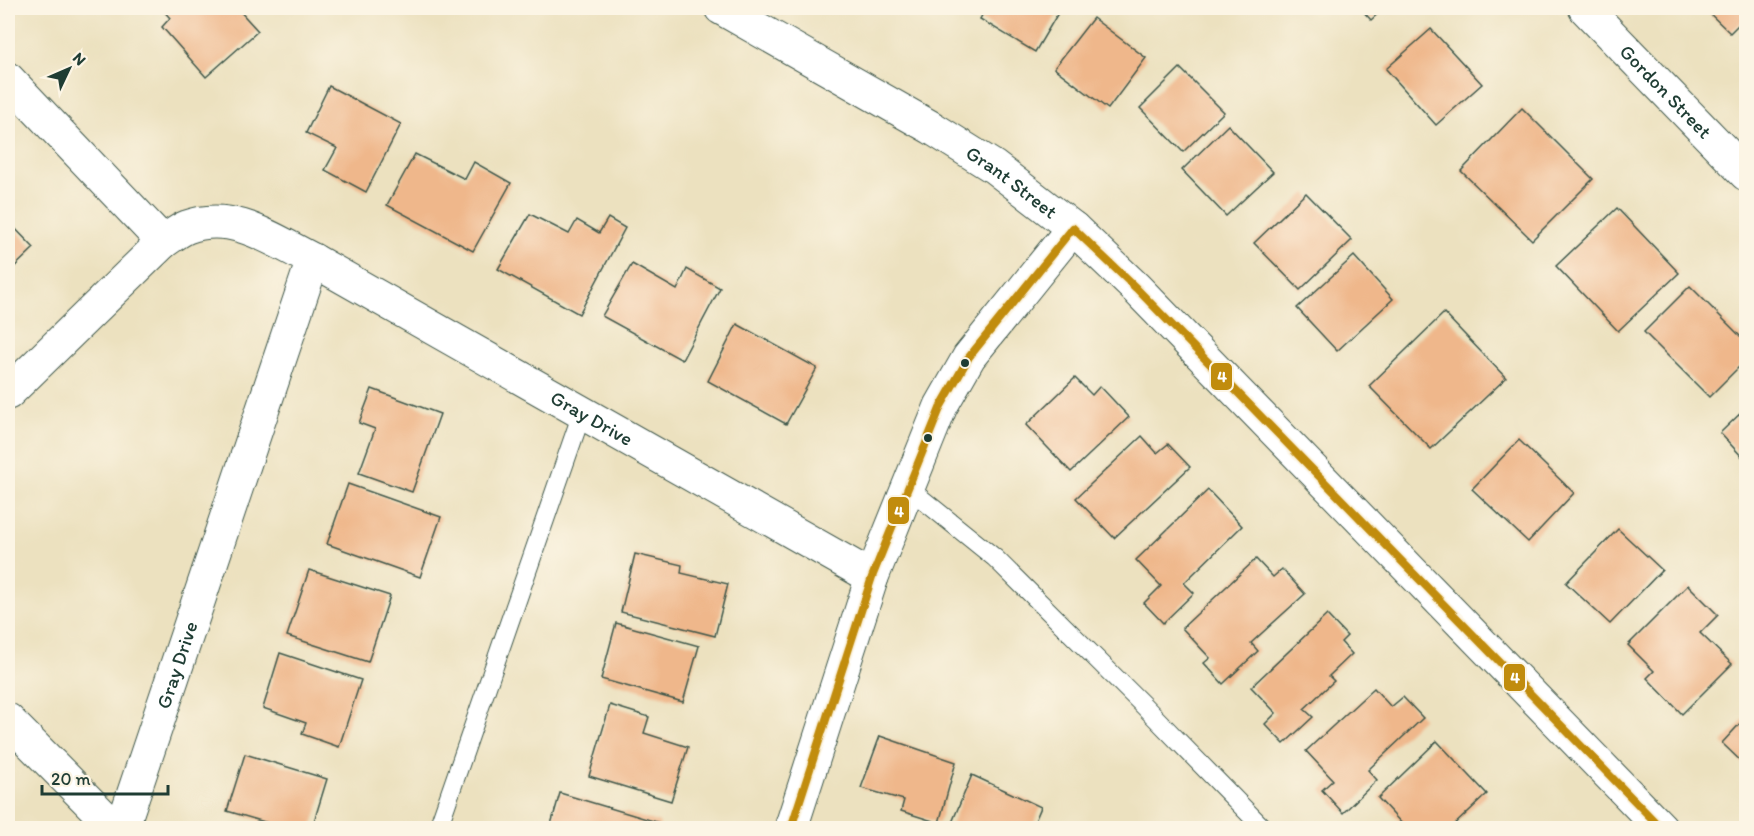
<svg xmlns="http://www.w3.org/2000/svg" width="1754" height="836" viewBox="0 0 1754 836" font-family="Itim,sans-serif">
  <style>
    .building { fill: #efb78b }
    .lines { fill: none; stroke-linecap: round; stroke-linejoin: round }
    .service-casing { stroke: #3e5649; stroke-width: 20 }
    .minor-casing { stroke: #3e5649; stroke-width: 35 }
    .tertiary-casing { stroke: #3e5649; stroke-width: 35 }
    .service { stroke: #fff; stroke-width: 18 }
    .minor { stroke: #fff; stroke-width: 33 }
    .tertiary { stroke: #fff; stroke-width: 33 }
    .bus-1-casing { stroke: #fcf5e5; stroke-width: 12 }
    .bus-1 { stroke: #c18c0d; stroke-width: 8 }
    .bus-dot { fill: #1f3d34; stroke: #fcf5e5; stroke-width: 2 }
    .labels { text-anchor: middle; stroke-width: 6; stroke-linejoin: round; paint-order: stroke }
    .street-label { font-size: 20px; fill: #1f3d34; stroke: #fcf5e5 }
    .line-badge { stroke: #fcf5e5; stroke-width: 2 }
    .badge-label { font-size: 16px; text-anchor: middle; font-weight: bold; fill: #fff }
  </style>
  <rect width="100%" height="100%" fill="#fcf5e5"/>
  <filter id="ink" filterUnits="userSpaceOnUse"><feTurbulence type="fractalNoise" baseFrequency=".0167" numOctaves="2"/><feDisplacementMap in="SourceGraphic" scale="12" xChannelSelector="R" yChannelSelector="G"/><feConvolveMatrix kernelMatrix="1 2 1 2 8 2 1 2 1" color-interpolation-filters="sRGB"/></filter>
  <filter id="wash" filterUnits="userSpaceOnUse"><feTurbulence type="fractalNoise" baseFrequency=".008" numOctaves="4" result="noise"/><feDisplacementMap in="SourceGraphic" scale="24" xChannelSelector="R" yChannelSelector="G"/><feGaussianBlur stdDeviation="1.35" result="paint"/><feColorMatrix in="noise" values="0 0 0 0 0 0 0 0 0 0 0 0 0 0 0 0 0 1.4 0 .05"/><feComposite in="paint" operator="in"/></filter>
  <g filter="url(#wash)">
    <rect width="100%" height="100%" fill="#ece1bf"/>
    <g id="blocks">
      <g class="building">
        <path d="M 161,8 L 237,8 L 258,31 L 206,77 L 162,27 L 170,18 Z"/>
        <path d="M 986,8 L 1061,8 L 1035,52 L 980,19 Z"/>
        <path d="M 1360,8 L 1384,8 L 1371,20 Z"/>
        <path d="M 1704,8 L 1746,8 L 1746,17 L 1730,33 Z"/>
        <path d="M 1093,18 L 1146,58 L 1108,109 L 1054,68 Z"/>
        <path d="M 1431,29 L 1482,84 L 1436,125 L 1386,69 Z"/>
        <path d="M 1180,68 L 1224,112 L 1183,152 L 1140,108 Z"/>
        <path d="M 329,86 L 401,124 L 366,192 L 325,170 L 337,148 L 306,133 Z"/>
        <path d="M 1522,108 L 1593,179 L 1532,240 L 1461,171 Z"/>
        <path d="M 1228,125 L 1273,172 L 1226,216 L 1182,170 Z"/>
        <path d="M 415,154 L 465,179 L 474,162 L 511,183 L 473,251 L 387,205 Z"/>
        <path d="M 1306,193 L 1352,240 L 1300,290 L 1254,243 Z"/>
        <path d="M 1617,208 L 1679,273 L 1618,331 L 1556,266 Z"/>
        <path d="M 530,214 L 569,234 L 577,220 L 599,233 L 608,218 L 625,228 L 579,314 L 498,269 Z"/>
        <path d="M 8,221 L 34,248 L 8,273 Z"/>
        <path d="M 1354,256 L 1393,299 L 1337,351 L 1297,308 Z"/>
        <path d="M 632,264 L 677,290 L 687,269 L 720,288 L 682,360 L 602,316 Z"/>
        <path d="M 1690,286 L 1746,342 L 1746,360 L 1709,397 L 1644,332 Z"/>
        <path d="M 1444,313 L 1506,378 L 1431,449 L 1369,386 Z"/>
        <path d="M 737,324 L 817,368 L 786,424 L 708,381 Z"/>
        <path d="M 1075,378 L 1092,395 L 1100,386 L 1129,417 L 1071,472 L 1026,425 Z"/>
        <path d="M 372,389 L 440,414 L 412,492 L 359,473 L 375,429 L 359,423 Z"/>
        <path d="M 1746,408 L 1746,461 L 1720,433 Z"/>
        <path d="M 1142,436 L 1157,453 L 1168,444 L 1190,467 L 1114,538 L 1076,498 Z"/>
        <path d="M 1519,440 L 1574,493 L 1528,542 L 1472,489 Z"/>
        <path d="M 348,484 L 441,517 L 420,577 L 327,544 Z"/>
        <path d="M 1208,490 L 1242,526 L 1184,583 L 1194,593 L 1163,623 L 1144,603 L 1161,586 L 1136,560 Z"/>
        <path d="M 1618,529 L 1662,570 L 1610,624 L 1566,583 Z"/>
        <path d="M 635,554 L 682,565 L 681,573 L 728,584 L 715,636 L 621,612 Z"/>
        <path d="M 1256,559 L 1273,577 L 1282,569 L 1305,594 L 1251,643 L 1258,651 L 1223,684 L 1204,663 L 1210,658 L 1182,628 Z"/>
        <path d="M 309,570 L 390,596 L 368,662 L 287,636 Z"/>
        <path d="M 1688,585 L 1718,615 L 1700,633 L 1732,664 L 1682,714 L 1647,678 L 1654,671 L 1628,645 Z"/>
        <path d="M 1327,615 L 1347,636 L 1341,642 L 1352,654 L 1329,676 L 1334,681 L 1304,709 L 1313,717 L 1284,744 L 1265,724 L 1276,713 L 1251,687 Z"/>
        <path d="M 616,623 L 699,646 L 683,702 L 601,679 Z"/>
        <path d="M 280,653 L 361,680 L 339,747 L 302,734 L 306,723 L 263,708 Z"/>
        <path d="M 1374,688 L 1391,707 L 1403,697 L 1423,718 L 1368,770 L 1377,780 L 1343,813 L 1322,790 L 1333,780 L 1306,751 Z"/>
        <path d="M 610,705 L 649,717 L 644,733 L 688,747 L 671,801 L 589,776 Z"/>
        <path d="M 1746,717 L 1746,766 L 1722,743 Z"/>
        <path d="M 880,736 L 956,762 L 939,823 L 901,811 L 904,800 L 861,788 Z"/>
        <path d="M 1437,741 L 1487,794 L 1451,828 L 1406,828 L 1378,798 Z"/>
        <path d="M 245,754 L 327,779 L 312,828 L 285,828 L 227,811 Z"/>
        <path d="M 972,775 L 1041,807 L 1032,828 L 957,828 L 951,825 Z"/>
        <path d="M 560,793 L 660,823 L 659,828 L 550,828 Z"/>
      </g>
    </g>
  </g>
  <g filter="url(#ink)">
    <use href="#blocks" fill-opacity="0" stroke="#3e5649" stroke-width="1.5"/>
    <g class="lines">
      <g class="service-casing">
        <g id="service">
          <path d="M 907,487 L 995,558 L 1144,706 L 1263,828"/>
          <path d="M 438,828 L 582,413"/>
        </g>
      </g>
      <g class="minor-casing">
        <g id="minor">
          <path id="s1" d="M 1585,8 L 1746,174"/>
          <path d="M 8,79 L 163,242"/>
          <path id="s2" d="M 8,393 L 163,242 C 171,237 179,230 187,227 C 233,210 273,240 313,260 L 872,577"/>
          <path d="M 8,720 L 115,828"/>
          <path id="s3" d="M 122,828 L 313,260"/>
        </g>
      </g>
      <g class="tertiary-casing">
        <g id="tertiary">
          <path id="s4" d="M 721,8 L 932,128 L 994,167 L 1073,228 L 1136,288 L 1661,828"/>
          <path d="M 791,828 L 872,577 L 941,406 L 969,357 L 1073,228"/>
        </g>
      </g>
      <use href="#service" class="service"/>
      <use href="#minor" class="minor"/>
      <use href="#tertiary" class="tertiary"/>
      <g class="bus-1-casing">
        <g id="bus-1">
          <path d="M 1073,228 L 1136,288 L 1661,828"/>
          <path d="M 791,828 L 872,577 L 941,406 L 969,357 L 1073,228"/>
        </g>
      </g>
      <use href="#bus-1" class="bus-1"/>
    </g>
  </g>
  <g class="bus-dot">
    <circle cx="965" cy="363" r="5"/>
    <circle cx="928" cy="438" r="5"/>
  </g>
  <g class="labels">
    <g class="street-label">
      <text dy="7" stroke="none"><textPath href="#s1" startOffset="116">Gordon Street</textPath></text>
      <text dy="7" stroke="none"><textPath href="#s4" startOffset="339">Grant Street</textPath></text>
      <text dy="7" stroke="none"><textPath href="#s2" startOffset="700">Gray Drive</textPath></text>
      <text dy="7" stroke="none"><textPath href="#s3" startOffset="172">Gray Drive</textPath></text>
    </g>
  </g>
  <g class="line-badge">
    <rect x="1210" y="362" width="23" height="29" rx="6" fill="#c18c0d"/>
    <rect x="887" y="496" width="23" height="29" rx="6" fill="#c18c0d"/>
    <rect x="1503" y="663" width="23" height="29" rx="6" fill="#c18c0d"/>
  </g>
  <g class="badge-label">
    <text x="1222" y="382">4</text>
    <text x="899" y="517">4</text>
    <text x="1515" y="683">4</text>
  </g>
  <rect width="1754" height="836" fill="none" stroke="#fcf5e5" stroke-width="30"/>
  <g transform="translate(69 69) rotate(46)" stroke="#fcf5e5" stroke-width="4.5" paint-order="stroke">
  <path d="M0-4.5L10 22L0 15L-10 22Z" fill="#1f3d34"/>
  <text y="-9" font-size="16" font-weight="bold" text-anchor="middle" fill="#1f3d34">N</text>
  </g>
  <path d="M42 785v9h126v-9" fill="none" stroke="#1f3d34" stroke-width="3"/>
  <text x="51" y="785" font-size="18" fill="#1f3d34" stroke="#fcf5e5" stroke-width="4.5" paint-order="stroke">20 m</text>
</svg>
